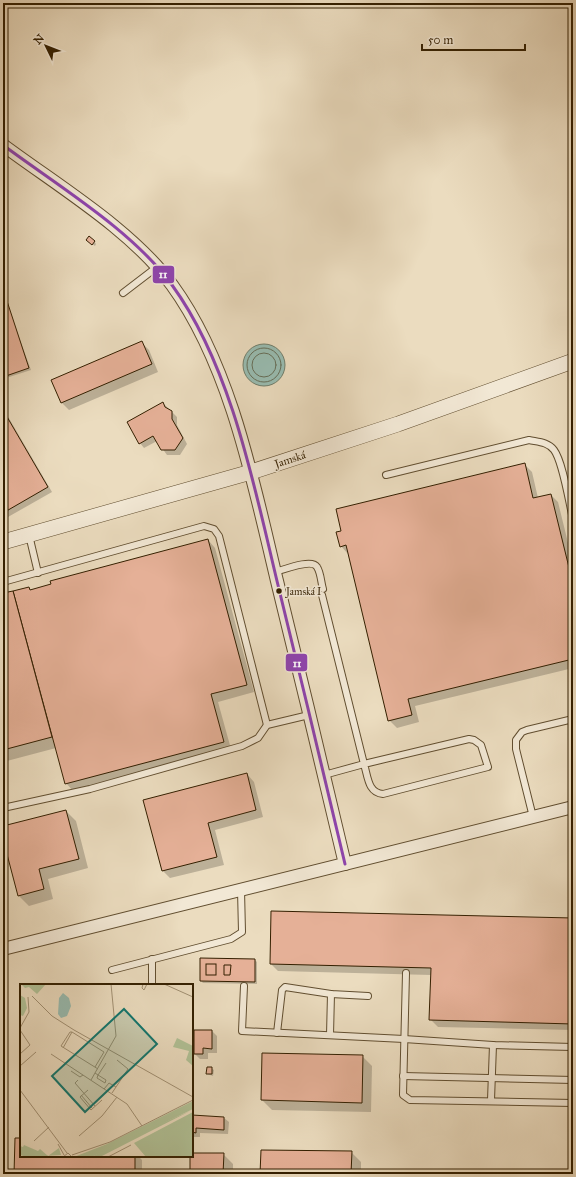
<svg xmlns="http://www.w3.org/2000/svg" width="576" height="1177" viewBox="0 0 576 1177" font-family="'IM FELL Great Primer',serif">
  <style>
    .water { fill: #98bcb1; stroke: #707d6a }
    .shadow { fill: #0003 }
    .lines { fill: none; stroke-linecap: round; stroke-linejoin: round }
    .shore { stroke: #666e58; stroke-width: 1 }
    .building { fill: #e5b097; stroke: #331f00 }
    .service-casing { stroke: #614e30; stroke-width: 8 }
    .minor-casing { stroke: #614e30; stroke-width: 14 }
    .tertiary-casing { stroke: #614e30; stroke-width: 16 }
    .service { stroke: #f2e8d5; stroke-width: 6 }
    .minor { stroke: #f2e8d5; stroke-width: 12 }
    .tertiary { stroke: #f2e8d5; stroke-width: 15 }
    .bus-1-casing { stroke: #f2e8d5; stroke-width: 6 }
    .bus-1 { stroke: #8e44ad; stroke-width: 3 }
    .bus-dot { fill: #331f00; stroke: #f2e8d5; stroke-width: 1.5 }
    .labels { text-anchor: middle; stroke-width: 3; stroke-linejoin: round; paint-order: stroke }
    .bus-label { font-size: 10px; fill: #331f00; stroke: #f2e8d5; text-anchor: start }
    .street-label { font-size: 11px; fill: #331f00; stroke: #f2e8d5 }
    .inset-road { fill: none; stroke: #a19073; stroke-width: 1 }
    .view { fill: #0f766e; fill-opacity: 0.15; stroke: #0f766e; stroke-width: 2 }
    .inset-edge { fill: none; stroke: #331f00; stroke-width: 2 }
    .line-badge { stroke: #f2e8d5; stroke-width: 1.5 }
    .badge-label { font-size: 11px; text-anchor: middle; font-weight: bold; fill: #fff }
  </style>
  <rect width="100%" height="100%" fill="#ebdcbf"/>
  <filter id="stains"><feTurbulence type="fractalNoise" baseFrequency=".005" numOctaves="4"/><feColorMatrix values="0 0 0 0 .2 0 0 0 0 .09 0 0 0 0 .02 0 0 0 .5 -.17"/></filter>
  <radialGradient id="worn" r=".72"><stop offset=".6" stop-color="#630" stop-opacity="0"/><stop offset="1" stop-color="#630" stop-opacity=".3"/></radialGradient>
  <circle class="water" cx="264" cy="365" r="21"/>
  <g class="shadow">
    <path d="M 94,241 L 96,244 L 95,246 L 89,242 Z"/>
    <path d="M 5,299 L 31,370 L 3,379 L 3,300 Z"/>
    <path d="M 142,343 L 149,350 L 158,372 L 69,410 L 61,402 Z"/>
    <path d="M 163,403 L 177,417 L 177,425 L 187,444 L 180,455 L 167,455 L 157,441 L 144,448 L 140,443 Z"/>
    <path d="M 3,408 L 52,492 L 8,517 L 3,512 Z"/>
    <path d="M 524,464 L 532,472 L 538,498 L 551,495 L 558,502 L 573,563 L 573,668 L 415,706 L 419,722 L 397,728 L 389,720 L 348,554 L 341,546 Z"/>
    <path d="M 208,540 L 215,548 L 254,692 L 218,702 L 231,749 L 73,791 L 66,783 L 56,748 L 3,762 L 3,594 L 29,588 L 31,590 Z"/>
    <path d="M 247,774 L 254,782 L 263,817 L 215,830 L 224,865 L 170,878 L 163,871 Z"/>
    <path d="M 66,811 L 76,821 L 88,868 L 48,879 L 53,899 L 29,906 L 19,896 L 3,836 L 3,827 Z"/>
    <path d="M 573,919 L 573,1030 L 438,1027 L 430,1019 L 431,975 L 278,971 L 271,964 Z"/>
    <path d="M 201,959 L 255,960 L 257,962 L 257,984 L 203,983 L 201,981 Z"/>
    <path d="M 212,1031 L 217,1036 L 217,1053 L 208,1053 L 208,1059 L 200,1059 L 195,1054 Z"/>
    <path d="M 362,1056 L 372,1066 L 371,1112 L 272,1110 L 262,1100 Z"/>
    <path d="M 211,1068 L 214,1070 L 213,1076 L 207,1074 Z"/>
    <path d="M 192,1116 L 224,1118 L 229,1122 L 228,1134 L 200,1133 L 200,1137 L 192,1137 Z"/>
    <path d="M 21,1139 L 21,1156 L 138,1156 L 142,1160 L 142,1174 L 15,1174 Z"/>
    <path d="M 351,1152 L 361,1162 L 361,1174 L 261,1174 Z"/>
    <path d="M 192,1154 L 223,1154 L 233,1164 L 233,1174 L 191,1174 Z"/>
  </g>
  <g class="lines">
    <g class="shore">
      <circle cx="264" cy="365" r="17"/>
      <circle cx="264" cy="365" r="12"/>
    </g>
  </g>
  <g class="building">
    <path d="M 89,236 L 95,241 L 92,245 L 86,240 Z"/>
    <path d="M 6,298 L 29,368 L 3,377 L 3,299 Z"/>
    <path d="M 142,341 L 152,364 L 61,403 L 51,380 Z"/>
    <path d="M 163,402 L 165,407 L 172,411 L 172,419 L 183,438 L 175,450 L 161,450 L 153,436 L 139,444 L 127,422 Z"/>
    <path d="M 3,410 L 48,487 L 3,513 Z"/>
    <path d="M 525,463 L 533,498 L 551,494 L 573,584 L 573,659 L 408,699 L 412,715 L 388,721 L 346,545 L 340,547 L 336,532 L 341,531 L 336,509 Z"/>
    <path d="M 208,539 L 247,685 L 211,694 L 224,742 L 65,784 L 13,591 L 29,587 L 30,590 L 51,584 L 50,581 Z"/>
    <path d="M 13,591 L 52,737 L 3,750 L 3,593 Z"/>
    <path d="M 247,773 L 256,810 L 208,823 L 217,857 L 162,871 L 143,800 Z"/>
    <path d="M 66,810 L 79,859 L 39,869 L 44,889 L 18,896 L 3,839 L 3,826 Z"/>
    <path d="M 271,911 L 573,918 L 573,1024 L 429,1020 L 431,968 L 270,964 Z"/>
    <path d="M 200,958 L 255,959 L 255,982 L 200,981 Z"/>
    <rect x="206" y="964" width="10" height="11"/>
    <path d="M 224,965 L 231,965 L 230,975 L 224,975 Z"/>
    <path d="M 194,1030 L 212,1030 L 212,1049 L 203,1048 L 203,1054 L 194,1054 Z"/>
    <path d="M 262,1053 L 363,1055 L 362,1103 L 261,1100 Z"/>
    <path d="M 207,1067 L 212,1067 L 212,1074 L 206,1074 Z"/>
    <path d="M 192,1115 L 224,1117 L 224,1130 L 196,1128 L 196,1133 L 192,1132 Z"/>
    <path d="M 15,1138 L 21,1138 L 21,1156 L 135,1156 L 135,1174 L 14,1174 Z"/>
    <path d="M 261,1150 L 352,1151 L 351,1174 L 260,1174 Z"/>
    <path d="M 192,1153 L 224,1153 L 223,1174 L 190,1174 L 190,1156 L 192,1156 Z"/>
  </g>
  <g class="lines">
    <g class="service-casing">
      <g id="service">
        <path d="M 123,293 L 157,267"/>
        <path d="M 386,475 L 529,440 C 538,442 548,442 554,450 C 563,462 569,503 573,519"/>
        <path d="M 29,535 L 38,573"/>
        <path d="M 275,572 C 283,570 312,558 317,567 C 321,573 321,583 323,589"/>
        <path d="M 3,582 L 204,526 L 214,529 L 219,536 L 267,725"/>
        <path d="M 322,595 L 364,764 L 324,775"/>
        <path d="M 469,739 L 474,740 L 481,745 L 488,767 L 383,794 C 368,793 368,777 364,764 Z"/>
        <path d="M 3,808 L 90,789 L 242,746 L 258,738 L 267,725 L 309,715"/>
        <path d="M 533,817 L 516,749 L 516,740 L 522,732 L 527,730 L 573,719"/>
        <path d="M 112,970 L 231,939 L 242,932 L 241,890"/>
        <path d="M 406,973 L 403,1095 L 410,1100 L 573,1103"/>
        <path d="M 152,985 L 152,959"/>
        <path d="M 244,986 L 242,1031 L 404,1039 L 493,1045 L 573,1047"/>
        <path d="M 277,1033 L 282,990 L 285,987 L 331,994 L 368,996"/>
        <path d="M 330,1035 L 331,994"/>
        <path d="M 403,1076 L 573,1080"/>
        <path d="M 491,1100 L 493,1045"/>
      </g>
    </g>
    <g class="minor-casing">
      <g id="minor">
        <path d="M 3,145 C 58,186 132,230 172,285 C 231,366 254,485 277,581 C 300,675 323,770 345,864"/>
        <path d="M 3,949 L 573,807"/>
      </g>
    </g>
    <g class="tertiary-casing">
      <path id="tertiary" d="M 3,542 L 251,472 L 398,424 L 573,361"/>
    </g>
    <use href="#service" class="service"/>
    <use href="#minor" class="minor"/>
    <use href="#tertiary" class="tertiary"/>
    <g class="bus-1-casing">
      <path id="bus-1" d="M 3,145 C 58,186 132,230 172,285 C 231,366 254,485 277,581 C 300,675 323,770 345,864"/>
    </g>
    <use href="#bus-1" class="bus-1"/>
  </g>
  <circle class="bus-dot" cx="279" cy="591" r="3.5"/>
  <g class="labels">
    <g class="bus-label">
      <text x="286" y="595">Jamská I</text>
    </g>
    <g class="street-label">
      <text transform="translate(290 459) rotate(-18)" y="4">Jamská</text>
    </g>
  </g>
  <g transform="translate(20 984)">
    <rect width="173" height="173" fill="#ebdcbf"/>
    <path d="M 1,0 L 26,0 L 17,10 L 9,3 L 5,4 ZM 173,117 L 173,125 L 83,168 L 71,173 L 54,173 L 87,160 ZM 4,161 L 18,167 L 20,165 L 28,172 L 39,164 L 41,171 L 7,173 L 0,171 L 0,162 L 3,163 Z" fill="#b1c297"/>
    <path d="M 157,54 L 173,62 L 173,82 L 166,76 L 169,67 L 153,63 ZM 170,127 L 80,173 L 71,173 L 131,144 Z" fill="#b1c297"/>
    <path d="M 0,11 L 5,14 L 7,24 L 3,32 L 0,31 ZM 173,128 L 173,173 L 126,173 L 114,159 Z" fill="#b1c297"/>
    <path d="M 43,9 L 49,14 L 51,22 L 47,32 L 41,34 L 38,30 L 39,14 Z" fill="#98bcb1"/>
    <path class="inset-road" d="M 123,0 L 122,4 L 124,6 L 127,0M 144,0 L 173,13M 12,12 L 32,32 L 54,46 L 173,113M 0,44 L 9,28 L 8,13M 0,46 L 10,61 L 0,70M 52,48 L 50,48 L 41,62 L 78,85M 43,64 L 52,48 L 84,68 L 75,83M 31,70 L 107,120 L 122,142M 0,82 L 16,68M 51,87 L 60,93 L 63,91M 75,89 L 78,91 L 86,79M 78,91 L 77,94 L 85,99M 78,91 L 86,96 L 85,99M 58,96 L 55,99 L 75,122M 71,96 L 96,52 L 91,0M 96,103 L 108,85 L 97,76M 84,105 L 89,99 L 96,103 L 92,109M 0,106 L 47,169M 68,106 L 60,113 L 71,126 L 82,116M 61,111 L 72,124M 59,152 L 82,132 L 97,113M 14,157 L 29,143M 38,160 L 44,171M 52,171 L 90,158 L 173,116M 43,173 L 48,169 L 52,173M 88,173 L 111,161"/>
    <path class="view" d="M 104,25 L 137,60 L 65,128 L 32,92 Z"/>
    <rect width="173" height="173" class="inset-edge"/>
  </g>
  <g class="line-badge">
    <rect x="152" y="265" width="23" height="19" rx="4" fill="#8e44ad"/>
    <rect x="285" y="653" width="23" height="19" rx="4" fill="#8e44ad"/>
  </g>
  <g class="badge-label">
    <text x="163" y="278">11</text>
    <text x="297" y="667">11</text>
  </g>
  <rect width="576" height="1177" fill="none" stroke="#ebdcbf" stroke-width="16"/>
  <rect x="4" y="4" width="568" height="1169" fill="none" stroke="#331f00" stroke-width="2"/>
  <rect x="8" y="8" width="560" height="1161" fill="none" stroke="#331f00"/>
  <g transform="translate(46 46) rotate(313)" stroke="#f2e8d5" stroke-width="3" paint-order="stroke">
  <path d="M0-3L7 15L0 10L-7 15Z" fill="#331f00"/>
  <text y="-6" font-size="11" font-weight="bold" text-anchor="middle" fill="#331f00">N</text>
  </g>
  <path d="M422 44v6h103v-6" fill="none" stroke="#331f00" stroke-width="2"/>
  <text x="428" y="44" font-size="12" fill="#331f00" stroke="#f2e8d5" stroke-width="3" paint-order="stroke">50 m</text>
  <rect width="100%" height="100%" filter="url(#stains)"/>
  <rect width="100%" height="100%" fill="url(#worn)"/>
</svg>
